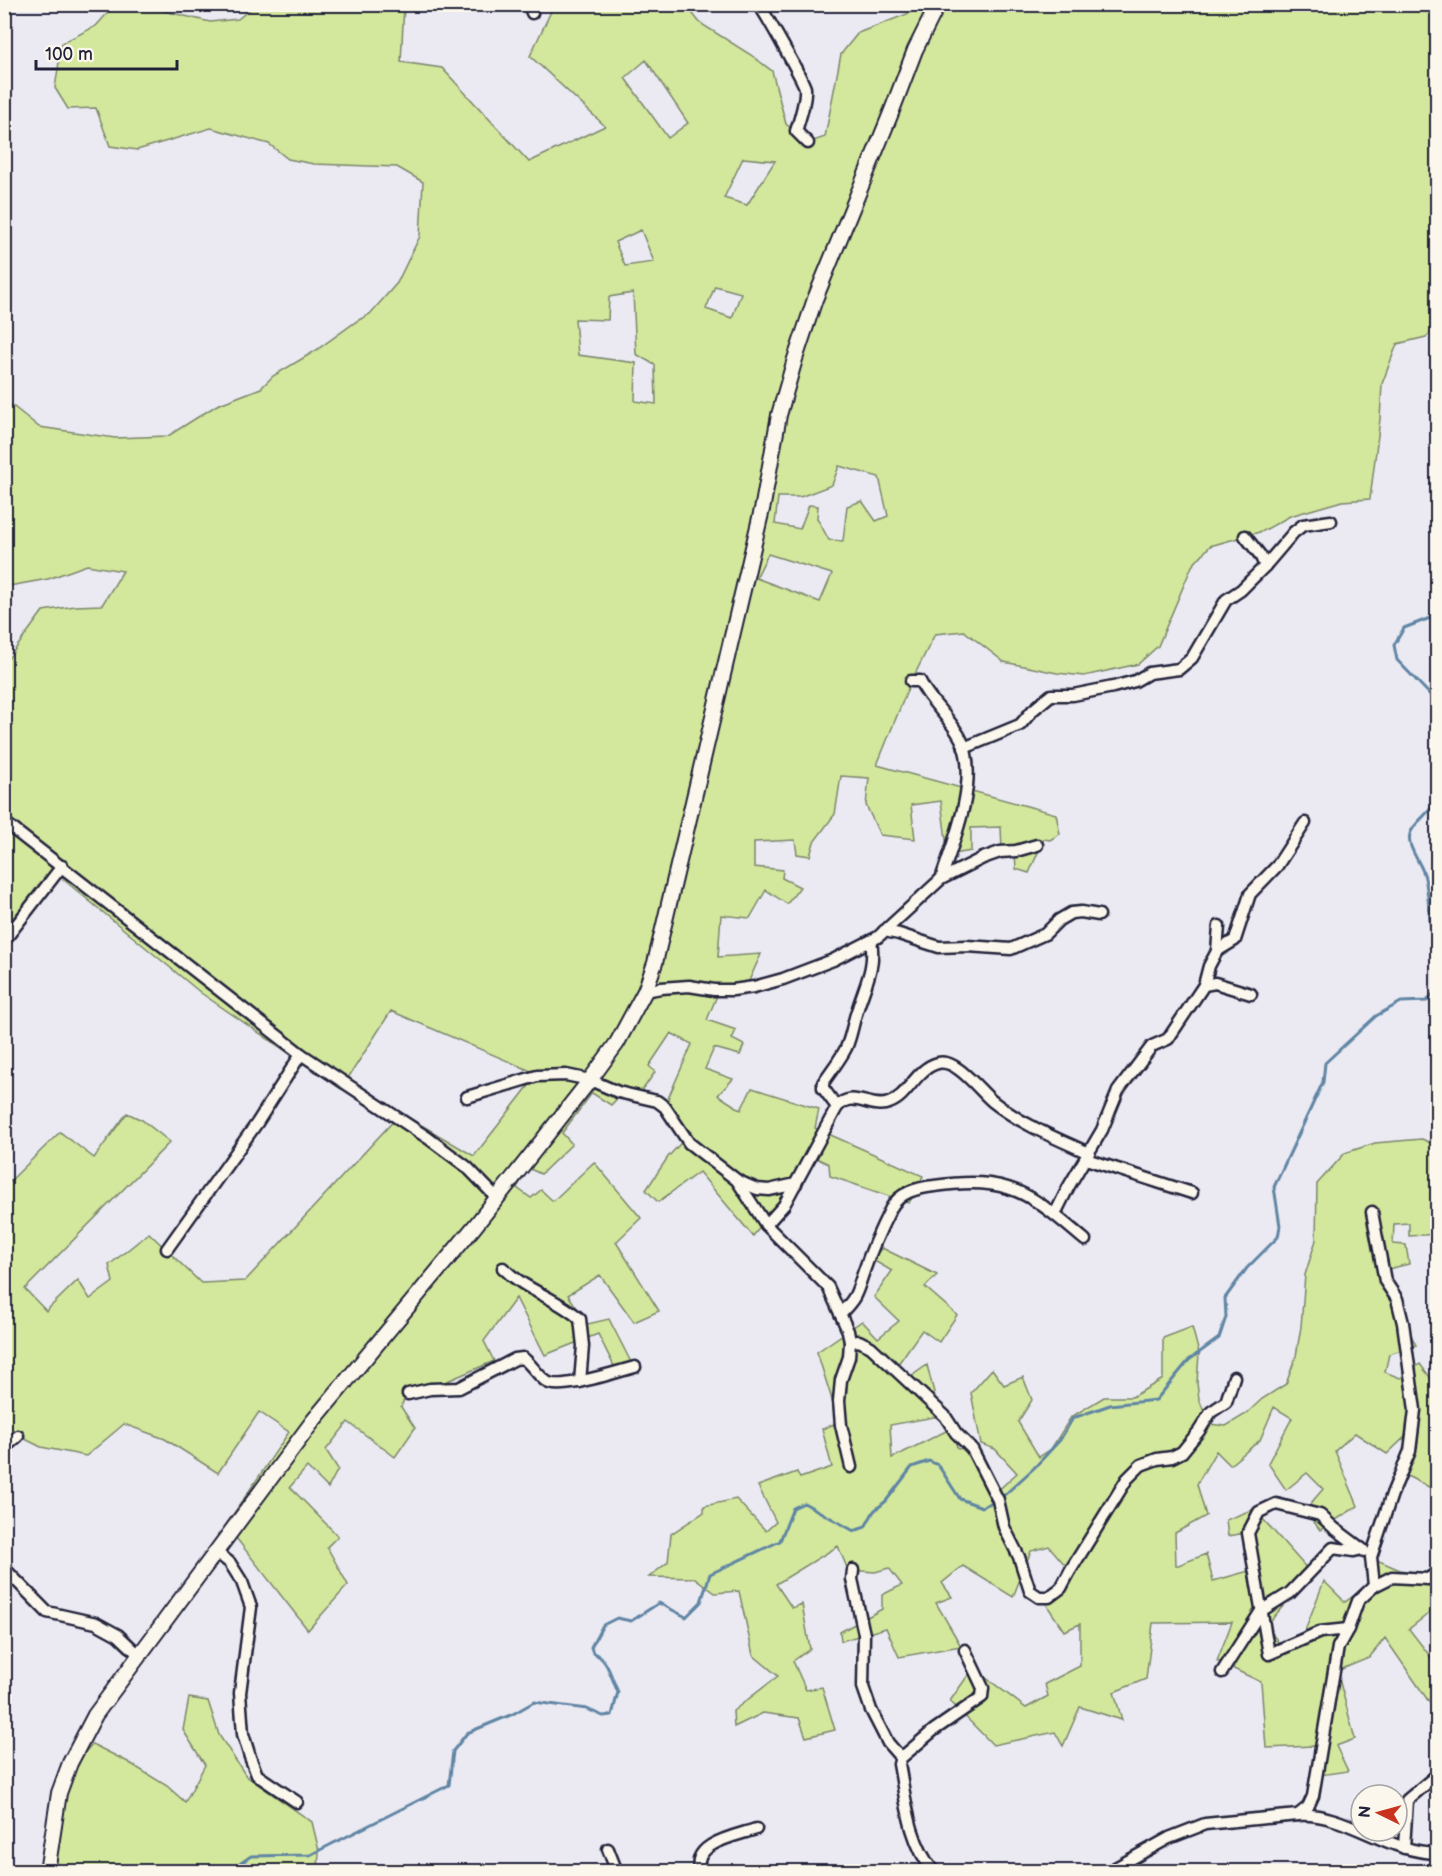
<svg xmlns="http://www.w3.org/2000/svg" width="1442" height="1876" viewBox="0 0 1442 1876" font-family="'Balsamiq Sans',sans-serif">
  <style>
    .green { fill: #d3e89c; stroke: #7a856c; stroke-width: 1.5; fill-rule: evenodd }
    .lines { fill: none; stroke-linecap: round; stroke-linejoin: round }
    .stream { stroke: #6085a4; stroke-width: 3 }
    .minor-casing { stroke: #22223b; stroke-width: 15 }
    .secondary-casing { stroke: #22223b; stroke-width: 18 }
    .minor { stroke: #fbf7ec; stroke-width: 10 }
    .secondary { stroke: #fbf7ec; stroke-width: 14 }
  </style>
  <rect width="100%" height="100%" fill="#ebeaf2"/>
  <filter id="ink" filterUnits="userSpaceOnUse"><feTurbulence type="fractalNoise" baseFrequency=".0167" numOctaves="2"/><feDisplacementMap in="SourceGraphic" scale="12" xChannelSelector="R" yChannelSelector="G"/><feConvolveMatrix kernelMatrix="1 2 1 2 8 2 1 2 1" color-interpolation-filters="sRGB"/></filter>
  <g filter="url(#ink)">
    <g class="green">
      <path d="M 255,5 L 404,5 L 401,62 L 442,68 L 529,162 L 605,126 L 530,56 L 554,5 L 686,5 L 700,23 L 751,55 L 772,71 L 786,124 L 808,143 L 825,137 L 841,54 L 858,33 L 910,13 L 916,5 L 1437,5 L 1437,327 L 1426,337 L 1397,344 L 1382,384 L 1380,419 L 1370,499 L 1342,501 L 1290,516 L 1263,531 L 1210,546 L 1192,566 L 1158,646 L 1138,664 L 1084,676 L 1057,673 L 1004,662 L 964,631 L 935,634 L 909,686 L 877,765 L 1056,814 L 1060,834 L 1050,840 L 1044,839 L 1029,873 L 1016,869 L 1015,852 L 1002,850 L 1001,827 L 971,828 L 971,851 L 948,855 L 941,801 L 911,805 L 915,839 L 880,835 L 866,805 L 869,778 L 841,776 L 835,814 L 814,842 L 810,856 L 797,854 L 795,840 L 754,842 L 754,867 L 783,870 L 782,878 L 800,887 L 787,904 L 766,890 L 750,918 L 721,915 L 718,957 L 761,954 L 744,992 L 720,988 L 707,1020 L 736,1030 L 732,1039 L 744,1045 L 740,1055 L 714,1048 L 705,1069 L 733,1079 L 718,1095 L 741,1110 L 752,1088 L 819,1109 L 815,1128 L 923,1176 L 909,1203 L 830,1176 L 829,1164 L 816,1158 L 753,1236 L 699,1172 L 658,1202 L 646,1190 L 668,1157 L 691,1132 L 662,1112 L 692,1044 L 671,1033 L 649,1066 L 655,1072 L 637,1098 L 626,1089 L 611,1105 L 592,1093 L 562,1133 L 572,1144 L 541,1174 L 528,1168 L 517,1188 L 531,1198 L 541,1190 L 553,1201 L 594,1162 L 641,1218 L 616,1242 L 659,1311 L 634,1322 L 600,1275 L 568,1295 L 588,1324 L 609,1319 L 635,1370 L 619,1376 L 598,1334 L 545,1355 L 516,1298 L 484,1341 L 494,1361 L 445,1382 L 408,1390 L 401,1407 L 415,1428 L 395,1457 L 348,1422 L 326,1450 L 338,1469 L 328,1488 L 307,1467 L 290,1487 L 338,1536 L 327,1547 L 348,1585 L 308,1630 L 226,1525 L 289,1432 L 259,1412 L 218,1473 L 165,1439 L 124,1424 L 86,1456 L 41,1447 L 5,1429 L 5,1186 L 60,1132 L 94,1158 L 127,1113 L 142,1120 L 170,1142 L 25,1289 L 46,1311 L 78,1280 L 90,1299 L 113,1282 L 109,1265 L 149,1233 L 201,1283 L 245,1281 L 401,1113 L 474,1156 L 538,1074 L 391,1011 L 341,1089 L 201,993 L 53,871 L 5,927 L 5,663 L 43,611 L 75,606 L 102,605 L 123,571 L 87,565 L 48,579 L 9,586 L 5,592 L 4,399 L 39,427 L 115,438 L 168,436 L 217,405 L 261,388 L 273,376 L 315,351 L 357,321 L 370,314 L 397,283 L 420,236 L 423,182 L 397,167 L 314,164 L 288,159 L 269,144 L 211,128 L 137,150 L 110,146 L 96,108 L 68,109 L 55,88 L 62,43 L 96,26 L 114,6 L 143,6 L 210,22 L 238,19 ZM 646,60 L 688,123 L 668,138 L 625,78 ZM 743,158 L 775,161 L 747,205 L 724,198 ZM 641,230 L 654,262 L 625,266 L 615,242 ZM 715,286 L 741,293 L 732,318 L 706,309 ZM 633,293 L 636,354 L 655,365 L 656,404 L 635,401 L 636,363 L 578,355 L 575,319 L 608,320 L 609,297 ZM 839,466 L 879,477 L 888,516 L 876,521 L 862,501 L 847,506 L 843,541 L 829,540 L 817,518 L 818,506 L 809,505 L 800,529 L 775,524 L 778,497 L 800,497 L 832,485 ZM 768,554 L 832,574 L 820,602 L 756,578 Z"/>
      <path d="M 1422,1139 L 1437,1146 L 1437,1234 L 1409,1236 L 1409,1223 L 1394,1224 L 1393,1244 L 1406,1245 L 1409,1264 L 1384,1270 L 1391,1295 L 1416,1345 L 1389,1354 L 1385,1372 L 1400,1378 L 1420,1364 L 1437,1386 L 1437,1491 L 1407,1476 L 1418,1441 L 1408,1434 L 1387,1454 L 1355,1433 L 1335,1451 L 1358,1506 L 1320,1530 L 1305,1510 L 1323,1489 L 1307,1473 L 1286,1490 L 1268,1463 L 1292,1418 L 1274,1407 L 1260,1440 L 1230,1465 L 1216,1451 L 1197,1484 L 1206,1516 L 1175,1533 L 1176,1566 L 1206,1554 L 1213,1581 L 1249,1571 L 1245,1533 L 1228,1536 L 1226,1520 L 1254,1509 L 1311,1573 L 1267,1625 L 1281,1647 L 1305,1630 L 1324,1581 L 1345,1602 L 1372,1582 L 1377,1560 L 1400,1570 L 1419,1573 L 1437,1595 L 1437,1607 L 1409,1629 L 1433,1660 L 1437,1658 L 1438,1711 L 1436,1712 L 1385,1638 L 1369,1658 L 1337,1671 L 1355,1739 L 1336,1746 L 1348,1771 L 1313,1776 L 1314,1746 L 1266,1748 L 1261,1682 L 1217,1661 L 1232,1622 L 1153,1623 L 1146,1679 L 1114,1692 L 1122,1720 L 1080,1707 L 1063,1746 L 1055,1732 L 993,1745 L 950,1701 L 973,1668 L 1026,1708 L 1048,1696 L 1045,1684 L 1080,1666 L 1080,1624 L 1064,1631 L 1046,1604 L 1066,1566 L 1049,1546 L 1031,1551 L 1013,1597 L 963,1566 L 942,1583 L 952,1597 L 936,1603 L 961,1646 L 899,1657 L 886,1628 L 841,1641 L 840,1632 L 882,1609 L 882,1595 L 902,1585 L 889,1568 L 875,1572 L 848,1570 L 838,1546 L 776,1584 L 792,1608 L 802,1604 L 810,1649 L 793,1661 L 806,1690 L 822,1687 L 835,1730 L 806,1737 L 799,1718 L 763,1713 L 734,1727 L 733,1711 L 778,1676 L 753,1655 L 739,1591 L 715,1593 L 695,1578 L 649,1577 L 668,1562 L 671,1534 L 704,1512 L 704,1506 L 736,1499 L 766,1531 L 776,1522 L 758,1486 L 797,1472 L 800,1478 L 832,1467 L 822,1429 L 839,1422 L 817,1352 L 862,1321 L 878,1338 L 899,1321 L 874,1297 L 892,1271 L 871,1259 L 882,1248 L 937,1275 L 925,1287 L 957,1315 L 939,1342 L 922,1330 L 898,1364 L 910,1377 L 927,1365 L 940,1416 L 890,1425 L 892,1458 L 950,1429 L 958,1449 L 964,1448 L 994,1494 L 1017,1473 L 995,1449 L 981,1444 L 971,1393 L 992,1369 L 1004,1385 L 1023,1377 L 1032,1400 L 1018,1422 L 1039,1457 L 1051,1449 L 1071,1417 L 1104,1397 L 1132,1397 L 1163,1379 L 1163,1338 L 1192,1327 L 1199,1353 L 1197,1383 L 1199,1399 L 1209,1424 L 1226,1426 L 1246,1414 L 1262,1399 L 1286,1384 L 1296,1356 L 1301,1327 L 1305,1275 L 1316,1240 L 1317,1184 L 1345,1153 L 1375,1143 Z"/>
      <path d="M 189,1698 L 208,1701 L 219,1735 L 246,1776 L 312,1822 L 319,1851 L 318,1871 L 40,1872 L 52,1792 L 92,1744 L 128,1762 L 167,1786 L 185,1802 L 205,1765 L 183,1730 Z"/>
    </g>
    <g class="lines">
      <g class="stream">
        <path d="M 1438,615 L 1404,628 L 1394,645 L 1397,660 L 1438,703"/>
        <path d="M 1438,797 C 1432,813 1414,821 1410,834 C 1406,847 1423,865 1425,878 C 1431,904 1427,932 1438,956"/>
        <path d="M 1001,1498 L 1034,1468 L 1060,1440 L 1073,1418 L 1110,1405 L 1156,1400 L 1189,1360 L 1219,1338 L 1226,1317 L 1225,1298 L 1247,1268 L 1278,1237 L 1280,1226 L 1274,1187 L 1323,1082 L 1325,1063 L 1376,1016 L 1401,1002 L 1427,1001 L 1437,989 L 1435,975 L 1438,968"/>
        <path d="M 228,1872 L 251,1856 L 310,1855 L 449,1785 L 453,1751 L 467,1733 L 513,1714 L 534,1702 L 587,1709 L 603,1716 L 612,1715 L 618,1692 C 611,1678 608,1658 593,1653 L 591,1647 L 603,1625 L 617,1618 L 631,1621 L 659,1603 L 686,1617 L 701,1602 L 710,1574 L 780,1541 L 793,1508 L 804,1503 L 854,1531 L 865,1527 L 874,1511 L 886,1501 L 912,1467 L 929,1461 L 938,1465 L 960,1499 L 982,1507 L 995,1501"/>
      </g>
      <g class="minor-casing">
        <g id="minor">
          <path d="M 529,4 L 532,13"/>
          <path d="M 758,4 C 764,10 804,82 805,88 C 806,101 800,118 796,131 L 808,143"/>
          <path d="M 1265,566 L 1294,532 L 1303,525 L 1331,521"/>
          <path d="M 911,681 L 920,681 C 930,703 952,719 962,741 C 979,781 954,840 941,879"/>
          <path d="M 964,748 L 1020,725 L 1033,710 L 1051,695 L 1073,695 L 1113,687 L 1135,681 L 1149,673 L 1179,669 L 1192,658 L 1226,600 L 1241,590 L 1265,566 L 1260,555 L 1245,536"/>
          <path d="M 4,822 L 301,1054 L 428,1138 L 467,1167 L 497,1198"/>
          <path d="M 884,931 L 899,934 L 939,947 L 967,946 L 1011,949 L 1045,934 L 1059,920 L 1071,913 L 1081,912 L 1099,915"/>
          <path d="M 4,941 L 62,866"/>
          <path d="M 1217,951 L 1219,926"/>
          <path d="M 1204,985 L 1209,966 L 1217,951 L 1235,940 L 1250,894 L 1277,866 L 1305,823"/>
          <path d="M 645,991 L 661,988 L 689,986 L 714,990 L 733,990 L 754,987 L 783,979 L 833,960 L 878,937 L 941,879 L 983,858 L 1000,852 L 1016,851 L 1037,845"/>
          <path d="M 467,1097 L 537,1076 L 566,1075 L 590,1080 L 618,1092 L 657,1101 L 665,1107 L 689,1143 L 738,1181 L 757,1189 L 769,1190 L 796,1184"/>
          <path d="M 837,1107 C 853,1089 870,1110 889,1103 C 909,1096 915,1069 938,1063 C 956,1058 979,1090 992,1101 C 1021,1124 1055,1138 1089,1153"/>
          <path d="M 1086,1159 L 1192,1193"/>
          <path d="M 738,1182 L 766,1225 L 828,1287 L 848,1331 L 850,1342 L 849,1357 L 841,1380 L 839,1401 L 841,1425 L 851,1467"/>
          <path d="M 1372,1212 L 1385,1281 L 1397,1299 L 1403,1323 L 1415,1410 L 1410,1451 L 1392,1494 L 1371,1557 L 1374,1586"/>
          <path d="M 1055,1214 L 1069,1186 L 1102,1130 L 1118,1091 L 1152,1046 L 1168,1039 L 1204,985 L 1215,983 L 1251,994"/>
          <path d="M 766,1225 L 784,1205 L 837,1107 L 823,1088 L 823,1083 C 830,1072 840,1060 846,1048 C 852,1035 853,1021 858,1008 C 865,985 876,966 871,941"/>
          <path d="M 167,1249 L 257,1123 L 301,1054"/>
          <path d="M 503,1268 C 526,1291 557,1298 580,1319 L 583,1346 L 580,1382"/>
          <path d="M 840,1314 C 858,1296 856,1293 864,1271 C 871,1250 881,1228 891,1208 C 900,1192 917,1188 934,1186 C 1009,1175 1030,1193 1085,1240"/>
          <path d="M 850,1342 L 859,1341 L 871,1347 L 945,1416 L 956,1433 L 972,1449 L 998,1500 L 1004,1527 L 1019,1557 L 1030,1591 L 1039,1597 L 1049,1597 L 1061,1588 L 1070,1571 L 1127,1479 L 1141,1465 L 1157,1459 L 1172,1457 L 1182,1452 L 1199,1431 L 1211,1412 L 1226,1402 L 1234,1377"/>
          <path d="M 408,1394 L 430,1389 L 459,1388 L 515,1359 L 523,1358 C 532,1365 538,1376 547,1382 C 560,1391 619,1371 635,1367"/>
          <path d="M 4,1444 L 9,1444 L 18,1436"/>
          <path d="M 216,1552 L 230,1563 L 242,1582 L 251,1607 L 240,1693 L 243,1734 L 250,1757 L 257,1775 L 297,1802"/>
          <path d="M 4,1568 L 47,1612 L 96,1623 L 118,1635 L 139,1655"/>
          <path d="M 853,1570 L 852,1579 L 864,1634 L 863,1687 L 871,1710 L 888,1743 L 901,1758"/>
          <path d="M 1348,1629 L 1320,1632 L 1269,1654 L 1248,1533 L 1259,1512 L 1276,1504 L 1320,1515 L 1334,1528 L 1362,1549"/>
          <path d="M 1222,1672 L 1261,1611 L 1290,1593 L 1333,1548 L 1354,1551 L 1362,1549 L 1364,1551"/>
          <path d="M 1298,1815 C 1347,1812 1386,1853 1438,1853"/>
          <path d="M 1404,1848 L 1407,1800 L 1438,1774"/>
          <path d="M 608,1849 L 617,1872"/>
          <path d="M 700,1872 C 690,1843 736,1836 756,1829"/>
          <path d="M 934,1872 C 909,1842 906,1801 899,1764 L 901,1758 L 934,1730 L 982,1697 L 983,1688 L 965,1650"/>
          <path d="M 1108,1872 L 1169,1838 L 1205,1824 L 1298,1815 L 1308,1807 L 1313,1796 L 1338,1647 L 1348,1629 L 1358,1601 L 1374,1586 L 1392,1577 L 1428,1579 L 1438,1572"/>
        </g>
      </g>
      <g class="secondary-casing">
        <path id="secondary" d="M 47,1872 L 59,1793 L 70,1763 L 95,1715 L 313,1421 L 475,1226 L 590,1080 L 617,1043 L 645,991 L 655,963 L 763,505 L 779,415 L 795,359 L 815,299 L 891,113 L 915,50 L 938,4"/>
      </g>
      <use href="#minor" class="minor"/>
      <use href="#secondary" class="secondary"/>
    </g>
  </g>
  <rect width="1442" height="1876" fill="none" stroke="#fbf7ec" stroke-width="24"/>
  <rect x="12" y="12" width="1418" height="1852" fill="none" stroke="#22223b" stroke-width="2" filter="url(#ink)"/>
  <g transform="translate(1379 1813) rotate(275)"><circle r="28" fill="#fbf7ec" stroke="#a4a2a5" stroke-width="1.5"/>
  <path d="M0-4.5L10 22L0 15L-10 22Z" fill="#c8321e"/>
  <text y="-9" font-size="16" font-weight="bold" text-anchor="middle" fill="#22223b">N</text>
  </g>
  <path d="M36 60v9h141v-9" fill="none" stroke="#22223b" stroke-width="3"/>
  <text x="45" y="60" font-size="18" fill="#22223b" stroke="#fbf7ec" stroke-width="4.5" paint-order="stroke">100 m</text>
</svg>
